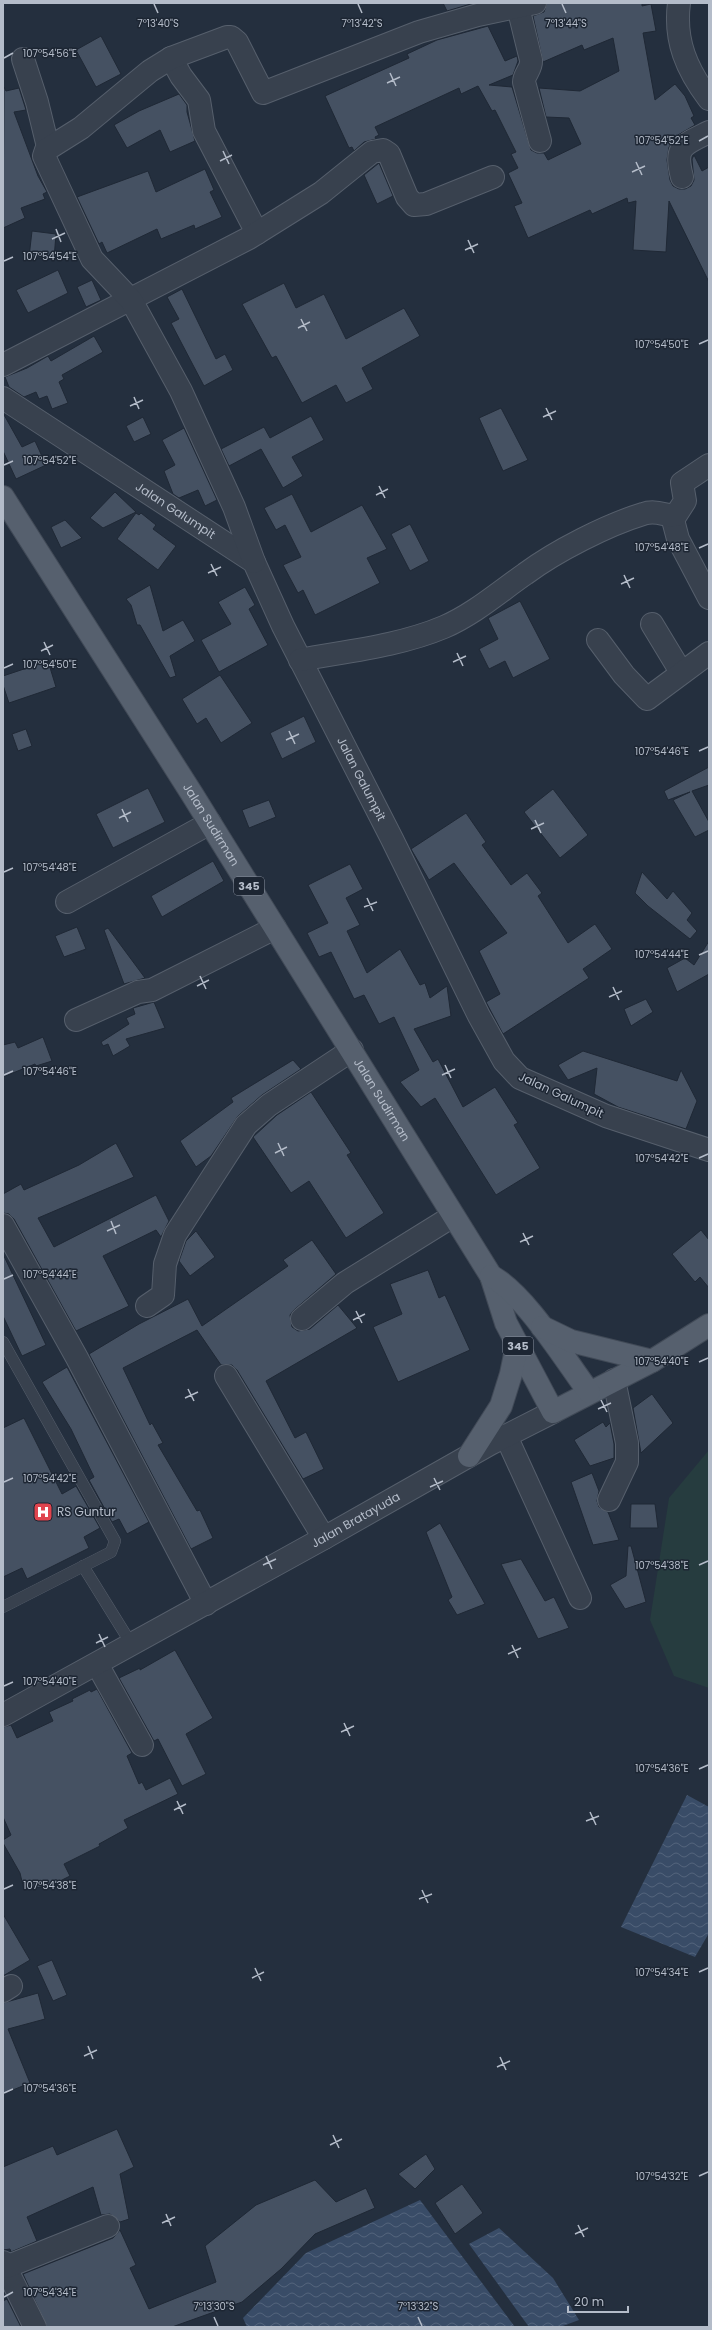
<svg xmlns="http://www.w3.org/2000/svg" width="712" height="2330" viewBox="0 0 712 2330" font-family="Poppins,sans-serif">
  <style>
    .grass { fill: #263c3f }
    .water { fill: url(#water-waves) }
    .building { fill: #455162; stroke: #1f2835 }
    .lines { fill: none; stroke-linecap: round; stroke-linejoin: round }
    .service-casing { stroke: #565f6c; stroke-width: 12 }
    .minor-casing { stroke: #565f6c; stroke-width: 24 }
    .tertiary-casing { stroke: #565f6c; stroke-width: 24 }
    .primary-casing { stroke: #414a57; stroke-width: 24 }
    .service { stroke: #38414e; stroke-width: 11 }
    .minor { stroke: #38414e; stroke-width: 22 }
    .tertiary { stroke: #38414e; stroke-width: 22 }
    .primary { stroke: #56606e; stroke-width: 22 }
    .ticks { fill: none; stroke: #b4bcc9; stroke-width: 1.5 }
    .labels { text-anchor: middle; stroke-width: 3; stroke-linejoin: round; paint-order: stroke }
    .shield { fill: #1d2633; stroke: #878f9c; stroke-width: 1 }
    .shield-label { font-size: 11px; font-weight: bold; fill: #b4bcc9 }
    .street-label { font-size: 12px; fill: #b4bcc9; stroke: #1d2633 }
    .poi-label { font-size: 12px; fill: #b4bcc9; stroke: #1d2633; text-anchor: start }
    .ticks-label { font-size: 10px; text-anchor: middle; fill: #b4bcc9; stroke: #1d2633; stroke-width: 3; stroke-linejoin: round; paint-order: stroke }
  </style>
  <defs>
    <pattern id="water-waves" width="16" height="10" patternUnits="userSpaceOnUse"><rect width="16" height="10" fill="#394c67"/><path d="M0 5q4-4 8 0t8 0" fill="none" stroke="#53647b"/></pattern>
  </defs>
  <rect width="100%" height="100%" fill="#242f3e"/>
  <path class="grass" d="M 709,1450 L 709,1688 L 674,1676 L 650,1620 L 669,1498 Z"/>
  <g class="water">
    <path d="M 687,1795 L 709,1807 L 709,1933 L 695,1957 L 621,1927 Z"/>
    <path d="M 420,2200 L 515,2327 L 247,2327 L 243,2318 L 306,2253 Z"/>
    <path d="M 499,2228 L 553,2278 L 579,2320 L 560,2327 L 529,2327 L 469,2244 Z"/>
  </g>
  <g class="building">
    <path d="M 443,3 L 474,3 L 447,11 Z"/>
    <path d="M 547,3 L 642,3 L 642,6 L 651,4 L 656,31 L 643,33 L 655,100 L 675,84 L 685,96 L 694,116 L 691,118 L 695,125 L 678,135 L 669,147 L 667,160 L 670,180 L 673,186 L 679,189 L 685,189 L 691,186 L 694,180 L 692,159 L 694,155 L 702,171 L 709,167 L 709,282 L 669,201 L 666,252 L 633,250 L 636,201 L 628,203 L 627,198 L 592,214 L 590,210 L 528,238 L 514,206 L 522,203 L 508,173 L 518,168 L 511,154 L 516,152 L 495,110 L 492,111 L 478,86 L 461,94 L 459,88 L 375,127 L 379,135 L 375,137 L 376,139 L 364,142 L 354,151 L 352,147 L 349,148 L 325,96 L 409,58 L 407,54 L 437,40 L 488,26 L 505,61 L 517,56 L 518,61 L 513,75 L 489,85 L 512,87 L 531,150 L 537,153 L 544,153 L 548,160 L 581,144 L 569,118 L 546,117 L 539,88 L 580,91 L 619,71 L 613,38 L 584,50 L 582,45 L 543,62 L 533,16 L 544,12 Z"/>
    <path d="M 101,36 L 121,74 L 96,87 L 76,50 Z"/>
    <path d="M 4,87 L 6,91 L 19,88 L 26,110 L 14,112 L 38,176 L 47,192 L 43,194 L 45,199 L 21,208 L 25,218 L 3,228 Z"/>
    <path d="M 179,94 L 187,105 L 187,112 L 195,141 L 170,152 L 160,130 L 127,148 L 114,125 L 139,111 Z"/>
    <path d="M 379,163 L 393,196 L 377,204 L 364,175 Z"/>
    <path d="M 205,169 L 214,190 L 210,192 L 222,217 L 195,229 L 194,225 L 161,239 L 157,229 L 107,253 L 102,242 L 99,244 L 77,197 L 148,171 L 156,192 Z"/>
    <path d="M 32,231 L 56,234 L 54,259 L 29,257 Z"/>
    <path d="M 58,270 L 68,293 L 28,313 L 16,290 Z"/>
    <path d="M 92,280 L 101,300 L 86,307 L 77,287 Z"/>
    <path d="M 284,283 L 296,308 L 324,294 L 346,339 L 404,308 L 420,336 L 362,368 L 373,389 L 346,403 L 336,385 L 302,403 L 276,356 L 272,358 L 242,304 Z"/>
    <path d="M 182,289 L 216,359 L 225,354 L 233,370 L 204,386 L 171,323 L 179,319 L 167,297 Z"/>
    <path d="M 94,336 L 103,352 L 62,375 L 64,379 L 59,382 L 68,403 L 52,409 L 47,396 L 39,399 L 36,392 L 24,397 L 9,387 L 5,377 L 27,368 L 48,356 L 51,361 Z"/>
    <path d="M 501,408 L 528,460 L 503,471 L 479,418 Z"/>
    <path d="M 3,413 L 22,447 L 35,441 L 46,465 L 16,479 L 3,451 Z"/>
    <path d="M 311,416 L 324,440 L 292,457 L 303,476 L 283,488 L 261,449 L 229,466 L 221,449 L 264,427 L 270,438 Z"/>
    <path d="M 143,417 L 151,434 L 134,442 L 126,426 Z"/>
    <path d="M 184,428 L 217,500 L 205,506 L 198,490 L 179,498 L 173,494 L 164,471 L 175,465 L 162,440 Z"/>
    <path d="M 115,492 L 136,512 L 103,528 L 90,518 Z"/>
    <path d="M 292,494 L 311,532 L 362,505 L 387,549 L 367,558 L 380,583 L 315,615 L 303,590 L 298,593 L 283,565 L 301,557 L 285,525 L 276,530 L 264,508 Z"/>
    <path d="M 136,513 L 139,515 L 141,513 L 156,525 L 153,529 L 176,546 L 158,570 L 117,539 Z"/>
    <path d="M 65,520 L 82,538 L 61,548 L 51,527 Z"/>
    <path d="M 410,524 L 429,561 L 410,571 L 391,534 Z"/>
    <path d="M 150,585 L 163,631 L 183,620 L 195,641 L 170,656 L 176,676 L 170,678 L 140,625 L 137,625 L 131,605 L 126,599 Z"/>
    <path d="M 245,587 L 255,605 L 249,609 L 268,645 L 219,672 L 201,640 L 231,624 L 218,602 Z"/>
    <path d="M 520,601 L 550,659 L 513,678 L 505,661 L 489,669 L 479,649 L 498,639 L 488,618 Z"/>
    <path d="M 48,661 L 56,687 L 9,703 L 3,685 L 3,676 Z"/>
    <path d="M 220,675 L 252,723 L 221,743 L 206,718 L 197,724 L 182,699 Z"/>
    <path d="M 304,716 L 316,742 L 282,759 L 270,733 Z"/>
    <path d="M 26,729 L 32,746 L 18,751 L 12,734 Z"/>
    <path d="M 709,767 L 709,785 L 692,791 L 709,822 L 709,830 L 695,837 L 673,800 L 690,792 L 668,800 L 664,791 Z"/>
    <path d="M 148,788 L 165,822 L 113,848 L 96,814 Z"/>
    <path d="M 553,789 L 588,835 L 560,858 L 524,812 Z"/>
    <path d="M 269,800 L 276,817 L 249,828 L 242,810 Z"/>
    <path d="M 466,813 L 486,842 L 482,845 L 511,885 L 527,873 L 542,893 L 538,896 L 568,943 L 595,924 L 612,949 L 583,969 L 589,978 L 503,1034 L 486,1002 L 500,994 L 479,951 L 507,933 L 454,863 L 429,880 L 411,849 Z"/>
    <path d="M 213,861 L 224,881 L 162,917 L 151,896 Z"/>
    <path d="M 350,864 L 363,889 L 346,898 L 360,925 L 347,931 L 367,973 L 400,949 L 420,985 L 425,983 L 430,998 L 447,986 L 451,1016 L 414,1029 L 433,1062 L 438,1059 L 463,1107 L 495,1087 L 518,1123 L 514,1125 L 540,1168 L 496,1195 L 435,1098 L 421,1107 L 400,1082 L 419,1070 L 394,1017 L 379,1024 L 364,995 L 354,999 L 331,952 L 319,957 L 307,933 L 328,923 L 308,885 Z"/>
    <path d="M 642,872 L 667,899 L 673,891 L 692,913 L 687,920 L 697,931 L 690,939 L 648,906 L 635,893 Z"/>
    <path d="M 77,927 L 86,949 L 64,957 L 55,936 Z"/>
    <path d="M 108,928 L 145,978 L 124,984 L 104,930 Z"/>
    <path d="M 709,941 L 709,974 L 677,992 L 667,968 L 685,958 L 694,965 Z"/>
    <path d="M 646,999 L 653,1012 L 631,1026 L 624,1009 Z"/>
    <path d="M 154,1002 L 165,1028 L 126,1039 L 130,1046 L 113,1056 L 108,1044 L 103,1046 L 101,1042 L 129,1024 L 126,1018 L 135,1014 L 133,1008 Z"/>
    <path d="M 43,1037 L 52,1061 L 36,1066 L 35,1064 L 3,1077 L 3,1045 L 15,1042 L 18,1048 Z"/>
    <path d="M 583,1051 L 677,1081 L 681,1070 L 697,1101 L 686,1129 L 618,1107 L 594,1094 L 597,1068 L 568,1080 L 558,1065 Z"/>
    <path d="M 293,1060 L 301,1069 L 262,1095 L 238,1116 L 211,1156 L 196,1167 L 180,1141 L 233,1102 L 231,1098 Z"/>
    <path d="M 311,1092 L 351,1153 L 347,1155 L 384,1213 L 346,1238 L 309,1181 L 291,1193 L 253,1137 L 277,1115 Z"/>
    <path d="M 116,1143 L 134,1177 L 38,1218 L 54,1247 L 156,1195 L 169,1221 L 161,1237 L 156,1230 L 103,1256 L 129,1306 L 76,1331 L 14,1219 L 9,1214 L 3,1213 L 3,1194 L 21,1184 L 24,1190 L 79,1165 Z"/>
    <path d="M 701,1230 L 709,1240 L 709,1288 L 700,1277 L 695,1282 L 672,1254 Z"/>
    <path d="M 196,1231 L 215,1257 L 190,1276 L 179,1261 L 186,1241 Z"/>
    <path d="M 312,1240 L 336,1274 L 294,1310 L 290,1315 L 292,1327 L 298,1331 L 310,1329 L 338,1305 L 357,1328 L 266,1381 L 295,1438 L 306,1432 L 324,1469 L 303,1479 L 237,1370 L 232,1365 L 221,1365 L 197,1330 L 123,1368 L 150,1425 L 152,1423 L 163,1443 L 158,1445 L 197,1511 L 200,1510 L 213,1538 L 191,1549 L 89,1354 L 139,1324 L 188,1299 L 202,1326 L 288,1266 L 283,1260 Z"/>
    <path d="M 3,1254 L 46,1345 L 22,1356 L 3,1316 Z"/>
    <path d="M 428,1270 L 439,1298 L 445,1295 L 470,1350 L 398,1382 L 373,1327 L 402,1314 L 390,1284 Z"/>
    <path d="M 67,1367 L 149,1522 L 127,1534 L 119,1519 L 112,1522 L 89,1480 L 94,1477 L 71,1429 L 42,1382 Z"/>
    <path d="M 652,1394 L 673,1423 L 641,1453 L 633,1408 Z"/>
    <path d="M 24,1418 L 62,1494 L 76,1486 L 100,1528 L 84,1537 L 89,1548 L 27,1579 L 22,1568 L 3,1577 L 3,1428 Z"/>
    <path d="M 603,1422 L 606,1427 L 610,1423 L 614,1444 L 614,1458 L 590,1466 L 574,1440 Z"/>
    <path d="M 592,1473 L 599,1491 L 597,1501 L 599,1507 L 608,1512 L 619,1540 L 593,1545 L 571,1482 Z"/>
    <path d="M 631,1504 L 655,1504 L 658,1528 L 630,1528 Z"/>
    <path d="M 440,1523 L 485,1604 L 457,1615 L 448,1600 L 452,1597 L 426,1532 Z"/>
    <path d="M 628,1546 L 631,1546 L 646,1602 L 625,1609 L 610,1585 L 626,1576 Z"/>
    <path d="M 521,1559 L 545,1601 L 554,1597 L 569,1628 L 538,1639 L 501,1564 Z"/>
    <path d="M 175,1650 L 213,1718 L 186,1734 L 206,1774 L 182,1786 L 158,1739 L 154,1741 L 119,1678 L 140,1668 L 140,1670 Z"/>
    <path d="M 97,1689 L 132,1753 L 127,1756 L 139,1784 L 142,1782 L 146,1790 L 170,1778 L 178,1794 L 124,1820 L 128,1828 L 99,1844 L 100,1846 L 64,1864 L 70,1876 L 52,1885 L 24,1890 L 20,1873 L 3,1843 L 3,1840 L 11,1835 L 3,1817 L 3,1727 L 11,1725 L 17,1738 L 53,1721 L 49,1712 L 73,1701 L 72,1699 L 90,1690 L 91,1692 Z"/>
    <path d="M 3,1914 L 30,1960 L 3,1976 Z"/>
    <path d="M 52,1960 L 67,1995 L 53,2001 L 37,1966 Z"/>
    <path d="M 38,1993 L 45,2019 L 8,2029 L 30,2083 L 3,2094 L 3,2003 Z"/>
    <path d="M 117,2129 L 134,2167 L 120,2174 L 129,2219 L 120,2222 L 110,2214 L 101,2215 L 93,2187 L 27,2217 L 37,2241 L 11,2252 L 10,2249 L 3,2250 L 3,2167 L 53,2146 L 57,2155 Z"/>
    <path d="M 426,2154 L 435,2169 L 415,2189 L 398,2174 Z"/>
    <path d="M 315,2180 L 336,2202 L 366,2188 L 375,2208 L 315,2234 L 281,2269 L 242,2302 L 172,2327 L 47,2327 L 23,2274 L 113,2238 L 120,2230 L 136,2265 L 130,2268 L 149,2309 L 216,2282 L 205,2246 L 256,2205 Z"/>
    <path d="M 462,2184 L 483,2213 L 455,2234 L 435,2203 Z"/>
    <path d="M 7,2299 L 21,2327 L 3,2327 L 3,2301 Z"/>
  </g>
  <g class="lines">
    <g class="service-casing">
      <g id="service">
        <path d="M 3,1342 L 115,1541 L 111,1552 L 3,1607"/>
        <path d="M 83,1566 L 132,1645"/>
      </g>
    </g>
    <g class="minor-casing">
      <g id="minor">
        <path d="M 679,3 C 674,41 687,70 709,99"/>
        <path d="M 518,7 L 531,60 C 532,69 524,74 524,82 L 540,141"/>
        <path d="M 171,58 L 181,76 L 199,100 L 204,131 L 257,233"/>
        <path d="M 23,59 L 37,102 L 48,147"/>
        <path d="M 682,177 C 674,146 683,145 709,132"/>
        <path d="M 3,365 L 249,238 L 321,193 L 372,152 L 383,150 L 389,154 L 407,197 L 414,205 L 426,204 L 493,177"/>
        <path id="s1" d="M 3,398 L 254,562 L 283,626 L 392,839 L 479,1016 L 504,1061 L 520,1078 L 606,1116 L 709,1150"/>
        <path d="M 672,516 L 678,539 L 709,598"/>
        <path d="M 254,562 L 234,507 L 181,391 L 131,300 L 92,259 L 44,156 L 46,150 L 81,128 L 150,71 L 171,58 L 227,37 L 231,37 L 237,42 L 263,93 L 419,32 L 478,15 L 535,3"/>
        <path d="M 652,624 L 681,672"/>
        <path d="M 598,640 L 624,675 L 647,699 L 709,653"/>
        <path d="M 300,660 C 348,651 399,646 444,627 C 474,614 499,592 525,574 C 556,551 607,525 643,514 C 657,509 666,517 676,515 L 685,501 L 682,483 L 709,465"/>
        <path d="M 67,902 L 210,823"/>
        <path d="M 76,1020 L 138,992 L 152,990 L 275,928"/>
        <path d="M 3,1225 L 77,1358 L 206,1604"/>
        <path d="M 147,1306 L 163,1295 L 165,1264 L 175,1235 L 246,1125 L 269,1105 L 352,1050"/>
        <path d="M 302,1319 L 345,1283 L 453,1216"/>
        <path d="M 226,1376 L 324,1538"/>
        <path d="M 506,1436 L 580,1598"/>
        <path d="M 609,1500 L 627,1462 L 627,1443 L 614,1380"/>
        <path d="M 97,1664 L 142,1745"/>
        <path d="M 3,1991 L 11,1986"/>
        <path d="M 3,2262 L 35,2327"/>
        <path d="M 6,2267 L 108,2226"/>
      </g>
    </g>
    <g class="tertiary-casing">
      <g id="tertiary">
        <path id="s2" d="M 3,1715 L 324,1538 L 490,1444 L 553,1412"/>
      </g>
    </g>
    <g class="primary-casing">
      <g id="primary">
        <path id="s3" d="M 3,497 L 192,794 L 491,1276 L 506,1323 L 553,1412 L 652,1361 L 709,1325"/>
        <path d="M 491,1276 C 525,1294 565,1360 589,1392"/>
        <path d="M 542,1327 L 571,1341 L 652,1361"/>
        <path d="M 469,1456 L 501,1406 L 511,1374 L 517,1345"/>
      </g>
    </g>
    <use href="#service" class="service"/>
    <use href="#minor" class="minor"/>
    <use href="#tertiary" class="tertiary"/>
    <use href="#primary" class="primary"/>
  </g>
  <path class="ticks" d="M 154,4 L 158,13M 358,4 L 362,13M 562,4 L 566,13M 4,58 L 13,53M 390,73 L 396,86M 387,83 L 400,77M 699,141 L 708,136M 223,151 L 229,164M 220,161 L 232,155M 636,162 L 642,175M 632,172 L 645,166M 56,229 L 61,242M 52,239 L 65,233M 468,240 L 474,253M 465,250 L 478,244M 4,261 L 13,257M 301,319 L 307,331M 298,328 L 310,322M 699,344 L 708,340M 134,397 L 139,409M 130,406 L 143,400M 546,408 L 552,420M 543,417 L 556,411M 4,465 L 13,461M 379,486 L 385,498M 376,495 L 388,489M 699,548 L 708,544M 211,564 L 217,576M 208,573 L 221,567M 624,575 L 630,588M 621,584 L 634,578M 44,642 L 50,655M 41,651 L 53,645M 457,653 L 463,666M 453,662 L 466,656M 4,668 L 13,664M 289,731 L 295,744M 286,740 L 299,734M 699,751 L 708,747M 122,809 L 128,822M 119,818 L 131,812M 535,820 L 541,833M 531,829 L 544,823M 4,872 L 13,868M 367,898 L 373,911M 364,907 L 377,902M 699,955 L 708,951M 200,976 L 206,989M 197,986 L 209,980M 613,987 L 619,1000M 609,997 L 622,991M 445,1065 L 451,1078M 4,1075 L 13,1071M 442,1075 L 455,1069M 278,1143 L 284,1156M 275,1153 L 287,1147M 699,1158 L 708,1154M 111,1221 L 116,1234M 107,1231 L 120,1225M 523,1233 L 529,1245M 520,1242 L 533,1236M 4,1279 L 13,1275M 356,1311 L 362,1323M 353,1320 L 365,1314M 699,1362 L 708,1358M 188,1389 L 194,1401M 185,1398 L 198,1392M 601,1400 L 607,1412M 598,1409 L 611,1403M 434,1478 L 440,1490M 4,1482 L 13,1478M 430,1487 L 443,1481M 266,1556 L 272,1569M 263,1565 L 276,1559M 699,1565 L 708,1561M 99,1634 L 105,1647M 96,1643 L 108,1637M 512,1645 L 518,1658M 508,1654 L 521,1648M 4,1686 L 13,1682M 344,1723 L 350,1736M 341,1732 L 354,1726M 699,1769 L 708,1765M 177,1801 L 183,1814M 174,1810 L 186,1804M 590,1812 L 596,1825M 586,1821 L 599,1816M 4,1889 L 13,1885M 422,1890 L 428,1903M 419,1899 L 432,1894M 255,1968 L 261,1981M 699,1972 L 708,1968M 252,1978 L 264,1972M 88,2046 L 93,2059M 84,2056 L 97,2050M 500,2057 L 506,2070M 497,2067 L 510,2061M 4,2093 L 13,2089M 333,2135 L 339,2148M 330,2145 L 342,2139M 699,2176 L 708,2172M 166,2214 L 171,2226M 162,2223 L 175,2217M 578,2225 L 584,2237M 575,2234 L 588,2228M 4,2297 L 13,2292M 214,2317 L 218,2326M 418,2317 L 422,2326"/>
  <defs>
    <g id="hospital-square" transform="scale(1)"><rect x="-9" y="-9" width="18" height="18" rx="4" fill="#e0444e" stroke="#1d2633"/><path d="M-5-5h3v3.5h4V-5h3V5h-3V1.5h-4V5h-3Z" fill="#fff"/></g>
  </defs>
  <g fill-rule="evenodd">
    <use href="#hospital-square" x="43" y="1512"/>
  </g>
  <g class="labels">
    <g class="shield">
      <rect x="234" y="877" width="30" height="18" rx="3"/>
      <rect x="503" y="1337" width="30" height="18" rx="3"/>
    </g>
    <g class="shield-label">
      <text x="249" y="890">345</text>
      <text x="518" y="1350">345</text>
    </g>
    <g class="street-label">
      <text dy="4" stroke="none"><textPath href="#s1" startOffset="206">Jalan Galumpit</textPath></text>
      <text dy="4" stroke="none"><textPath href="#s1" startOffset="542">Jalan Galumpit</textPath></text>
      <text dy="4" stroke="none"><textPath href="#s3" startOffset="388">Jalan Sudirman</textPath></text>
      <text transform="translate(561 1095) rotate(25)" y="4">Jalan Galumpit</text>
      <text dy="4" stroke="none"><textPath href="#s3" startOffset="712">Jalan Sudirman</textPath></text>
      <text dy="4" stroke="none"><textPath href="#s2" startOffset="403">Jalan Bratayuda</textPath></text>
    </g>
    <g class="poi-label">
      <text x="57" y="1516">RS Guntur</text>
    </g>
  </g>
  <g class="ticks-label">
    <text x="158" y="27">7°13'40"S</text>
    <text x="362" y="27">7°13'42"S</text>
    <text x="566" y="27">7°13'44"S</text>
    <text x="50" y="57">107°54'56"E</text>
    <text x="662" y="144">107°54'52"E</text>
    <text x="50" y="260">107°54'54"E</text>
    <text x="662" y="348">107°54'50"E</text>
    <text x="50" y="464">107°54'52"E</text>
    <text x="662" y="551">107°54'48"E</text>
    <text x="50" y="668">107°54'50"E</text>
    <text x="662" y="755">107°54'46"E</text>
    <text x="50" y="871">107°54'48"E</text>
    <text x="662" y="958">107°54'44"E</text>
    <text x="50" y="1075">107°54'46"E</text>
    <text x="662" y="1162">107°54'42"E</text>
    <text x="50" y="1278">107°54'44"E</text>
    <text x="662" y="1365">107°54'40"E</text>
    <text x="50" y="1482">107°54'42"E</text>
    <text x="662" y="1569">107°54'38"E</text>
    <text x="50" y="1685">107°54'40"E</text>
    <text x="662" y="1772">107°54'36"E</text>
    <text x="50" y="1889">107°54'38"E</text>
    <text x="662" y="1976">107°54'34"E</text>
    <text x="50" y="2092">107°54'36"E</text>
    <text x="662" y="2180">107°54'32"E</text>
    <text x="50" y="2296">107°54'34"E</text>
    <text x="214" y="2310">7°13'30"S</text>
    <text x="418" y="2310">7°13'32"S</text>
  </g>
  <rect width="712" height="2330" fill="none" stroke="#b4bcc9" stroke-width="8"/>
  <path d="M568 2306v6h60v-6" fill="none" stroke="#b4bcc9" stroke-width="2"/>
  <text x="574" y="2306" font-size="12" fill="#b4bcc9" stroke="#1d2633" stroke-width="3" paint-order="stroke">20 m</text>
</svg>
